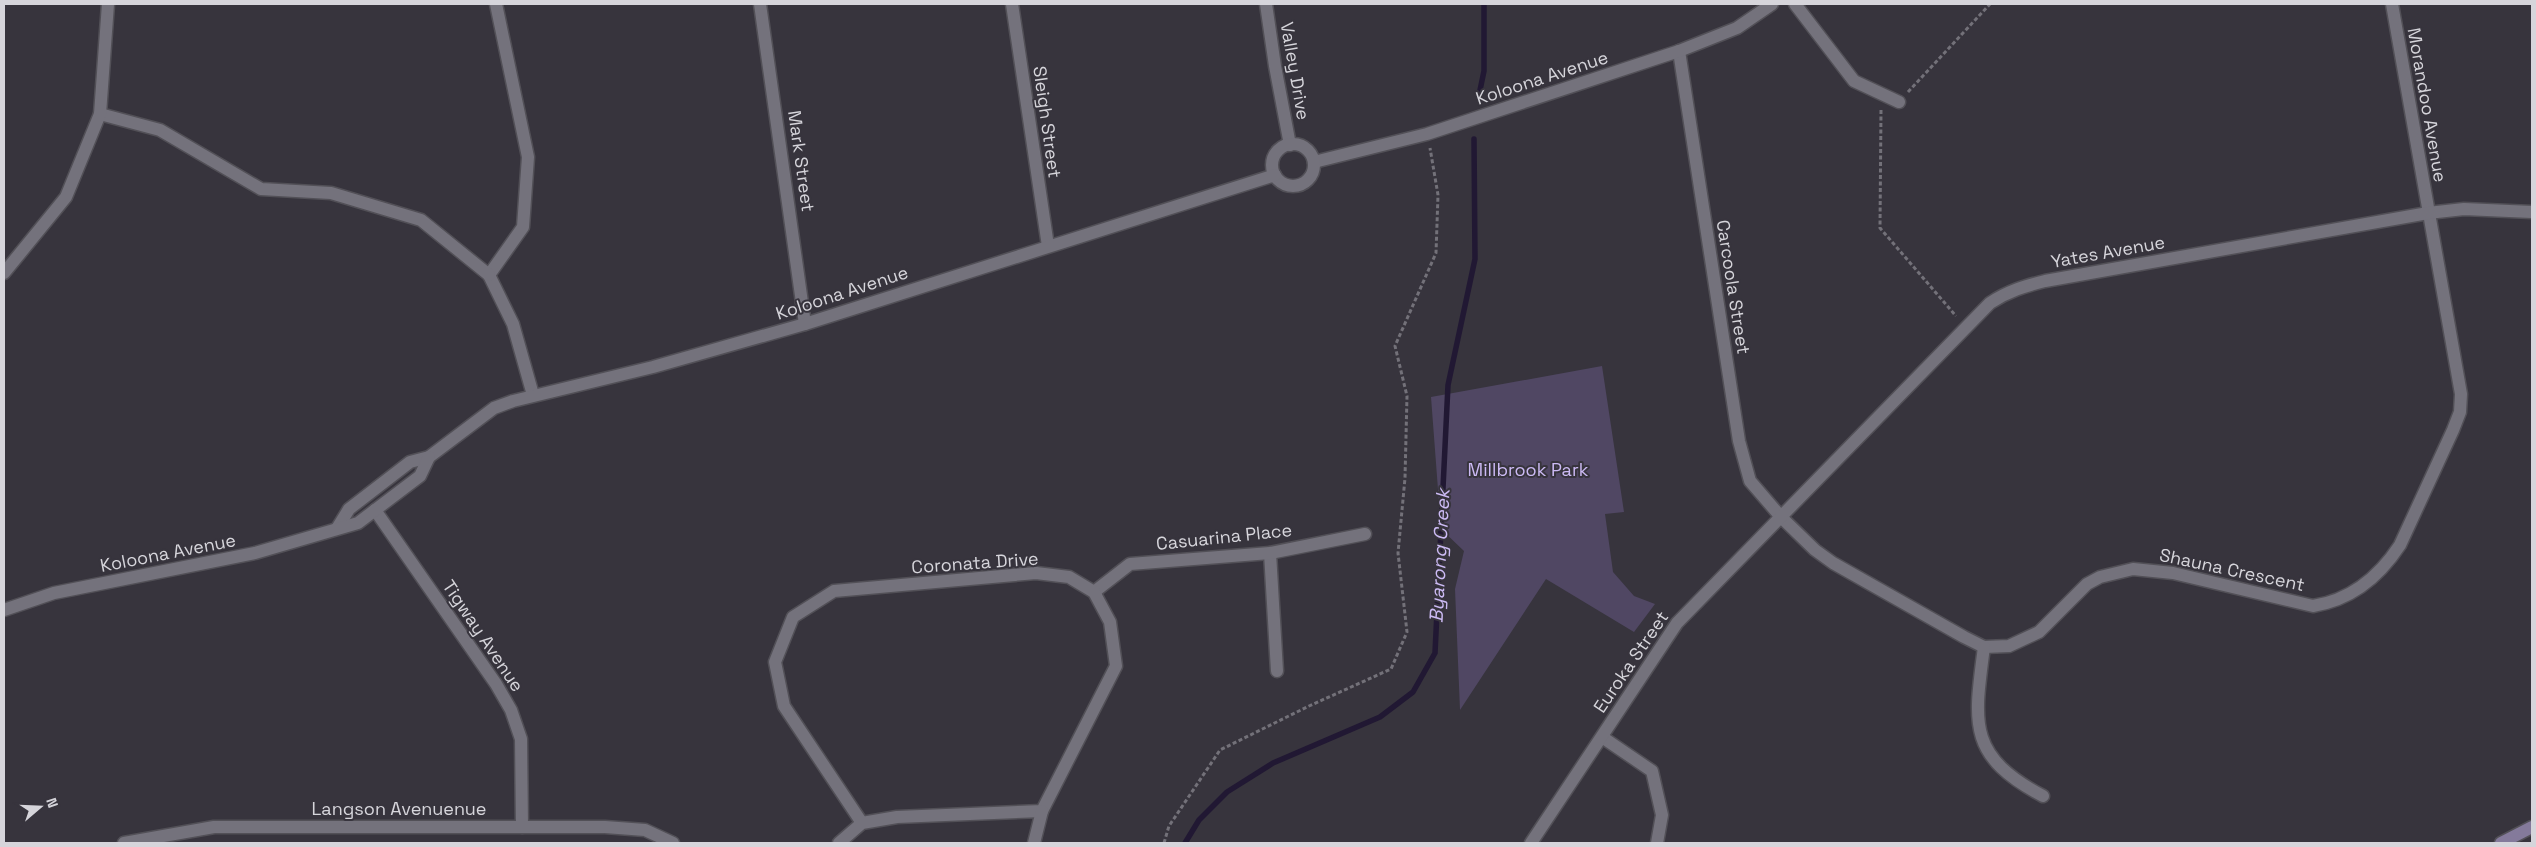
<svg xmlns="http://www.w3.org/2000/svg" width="2536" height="847" viewBox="0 0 2536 847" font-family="'Space Grotesk',sans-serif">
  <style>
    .green { fill: #504763 }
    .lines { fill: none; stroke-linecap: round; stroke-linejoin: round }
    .stream { stroke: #211833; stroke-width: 5.5 }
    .minor-casing { stroke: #525057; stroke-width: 15 }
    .tertiary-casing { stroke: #525057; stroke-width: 15 }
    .secondary-casing { stroke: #525057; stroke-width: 15 }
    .path { stroke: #737179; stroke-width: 3; stroke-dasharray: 4 2.5; stroke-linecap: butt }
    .minor { stroke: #74727c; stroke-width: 12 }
    .tertiary { stroke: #74727c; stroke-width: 12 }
    .secondary { stroke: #847a9b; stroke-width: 12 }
    .labels { text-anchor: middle; stroke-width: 4; stroke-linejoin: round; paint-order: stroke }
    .street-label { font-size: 18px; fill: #d6d5db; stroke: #37343d }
    .park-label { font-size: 18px; fill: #ccbaf4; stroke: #37343d }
    .water-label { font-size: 19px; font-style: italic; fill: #ccbbf4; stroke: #37343d }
  </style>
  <rect width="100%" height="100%" fill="#37343d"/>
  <path class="green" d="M 1602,366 L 1624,512 L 1605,514 L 1613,572 L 1634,596 L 1655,604 L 1634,632 L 1546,579 L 1460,710 L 1455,589 L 1464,551 L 1441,529 L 1431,397 Z"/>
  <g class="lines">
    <g class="stream">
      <path d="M 1479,95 L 1484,71 L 1484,4"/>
      <path d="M 1185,843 L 1199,820 L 1227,792 L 1273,763 L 1380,717 L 1413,692 L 1435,653 L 1448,385 L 1475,259 L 1474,139"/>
    </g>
    <g class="minor-casing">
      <g id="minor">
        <path d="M 496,4 L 528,157 L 523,227 L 489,275 L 513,324 L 533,395"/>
        <path d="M 760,4 L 805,324"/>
        <path d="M 1012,4 L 1048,246"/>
        <path d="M 1266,4 L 1275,66 L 1290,145"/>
        <path d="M 1795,4 L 1854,81 L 1899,102"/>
        <path d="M 1679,51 L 1739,441 L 1750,481 L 1781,517 L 1815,550 L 1833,563 L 1964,637 L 1984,647 L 2009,646 L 2039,632 L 2087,584 L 2100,577 L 2133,569 L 2173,573 L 2313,606 C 2351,600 2379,577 2400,545 L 2453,430 L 2460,412 L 2461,394 L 2392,4"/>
        <path d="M 100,114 L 160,130 L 261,189 L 331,193 L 421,220 L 489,275"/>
        <path d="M 1314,162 L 1427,134 L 1679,51 L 1737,28 L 1772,4"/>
        <path d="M 4,273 L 66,197 L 100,114 L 108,4"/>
        <path d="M 375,510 L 496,684 L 511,710 L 521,739 L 522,827"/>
        <path d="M 1270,553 L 1277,671"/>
        <path d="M 1094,592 L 1130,564 L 1270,553 L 1365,534"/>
        <path d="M 1984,647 C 1974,723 1967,756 2043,796"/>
        <path d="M 1602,737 L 1652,771 L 1662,815 L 1657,843"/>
        <path d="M 124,843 L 214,827 L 605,827 L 645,830 L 673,843"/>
        <path d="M 839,843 L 862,823 L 897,817 L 1042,811 L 1116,666 L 1110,622 L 1094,592 L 1069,577 L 1036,573 L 834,591 L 793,617 L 775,662 L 784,706 L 862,823"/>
        <path d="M 1034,843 L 1042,811"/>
        <path d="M 1531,843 L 1677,623 L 1990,303 C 2008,291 2025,286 2045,281 L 2428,213 L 2464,209 L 2532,212"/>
      </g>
    </g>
    <g class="tertiary-casing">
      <g id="tertiary">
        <circle cx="1293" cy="165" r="21"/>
        <path d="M 338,527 L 349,509 L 410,462 L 429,457 L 494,408 L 513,401 L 653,367 L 805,324 L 1275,175"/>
        <path d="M 4,610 L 54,593 L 255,553 L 358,523 L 420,476 L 429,457"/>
      </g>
    </g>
    <g class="secondary-casing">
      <path id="secondary" d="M 2501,843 L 2532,827"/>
    </g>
    <g class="path">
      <path d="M 1908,92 L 1990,4"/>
      <path d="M 1881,110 L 1880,228 L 1956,316"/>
      <path d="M 1164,843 L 1169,826 L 1220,750 L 1309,706 L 1391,669 L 1407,632 L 1398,553 L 1405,478 L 1407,396 L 1395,346 L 1436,253 L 1438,195 L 1430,148"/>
    </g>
    <use href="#minor" class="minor"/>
    <use href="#tertiary" class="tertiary"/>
    <use href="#secondary" class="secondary"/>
  </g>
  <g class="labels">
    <g class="street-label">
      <text transform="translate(1295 71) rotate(80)" y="6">Valley Drive</text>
      <text transform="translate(1542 78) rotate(-18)" y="6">Koloona Avenue</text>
      <text transform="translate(2427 105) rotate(80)" y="6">Morandoo Avenue</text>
      <text transform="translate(1047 122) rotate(82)" y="6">Sleigh Street</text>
      <text transform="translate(801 161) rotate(82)" y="6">Mark Street</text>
      <text transform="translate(2108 252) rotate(-10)" y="6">Yates Avenue</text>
      <text transform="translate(1733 287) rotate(81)" y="6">Carcoola Street</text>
      <text transform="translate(842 293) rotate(-18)" y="6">Koloona Avenue</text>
      <text transform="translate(1224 537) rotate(-6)" y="6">Casuarina Place</text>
      <text transform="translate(168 553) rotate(-11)" y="6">Koloona Avenue</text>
      <text transform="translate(975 563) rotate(-4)" y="6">Coronata Drive</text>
      <text transform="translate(2232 570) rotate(12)" y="6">Shauna Crescent</text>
      <text transform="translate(483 636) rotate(56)" y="6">Tigway Avenue</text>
      <text transform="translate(1631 662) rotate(-56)" y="6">Euroka Street</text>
      <text x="399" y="815">Langson Avenuenue</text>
    </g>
    <g class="park-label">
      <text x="1528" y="476">Millbrook Park</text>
    </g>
    <g class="water-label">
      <text transform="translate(1439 556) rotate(-87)" y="7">Byarong Creek</text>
    </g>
  </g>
  <rect width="2536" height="847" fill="none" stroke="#d6d5db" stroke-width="10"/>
  <g transform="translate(40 807) rotate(71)" stroke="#37343d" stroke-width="4" paint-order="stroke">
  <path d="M0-4L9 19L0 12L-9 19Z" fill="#d6d5db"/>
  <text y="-8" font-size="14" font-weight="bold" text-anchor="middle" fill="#d6d5db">N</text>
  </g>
</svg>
